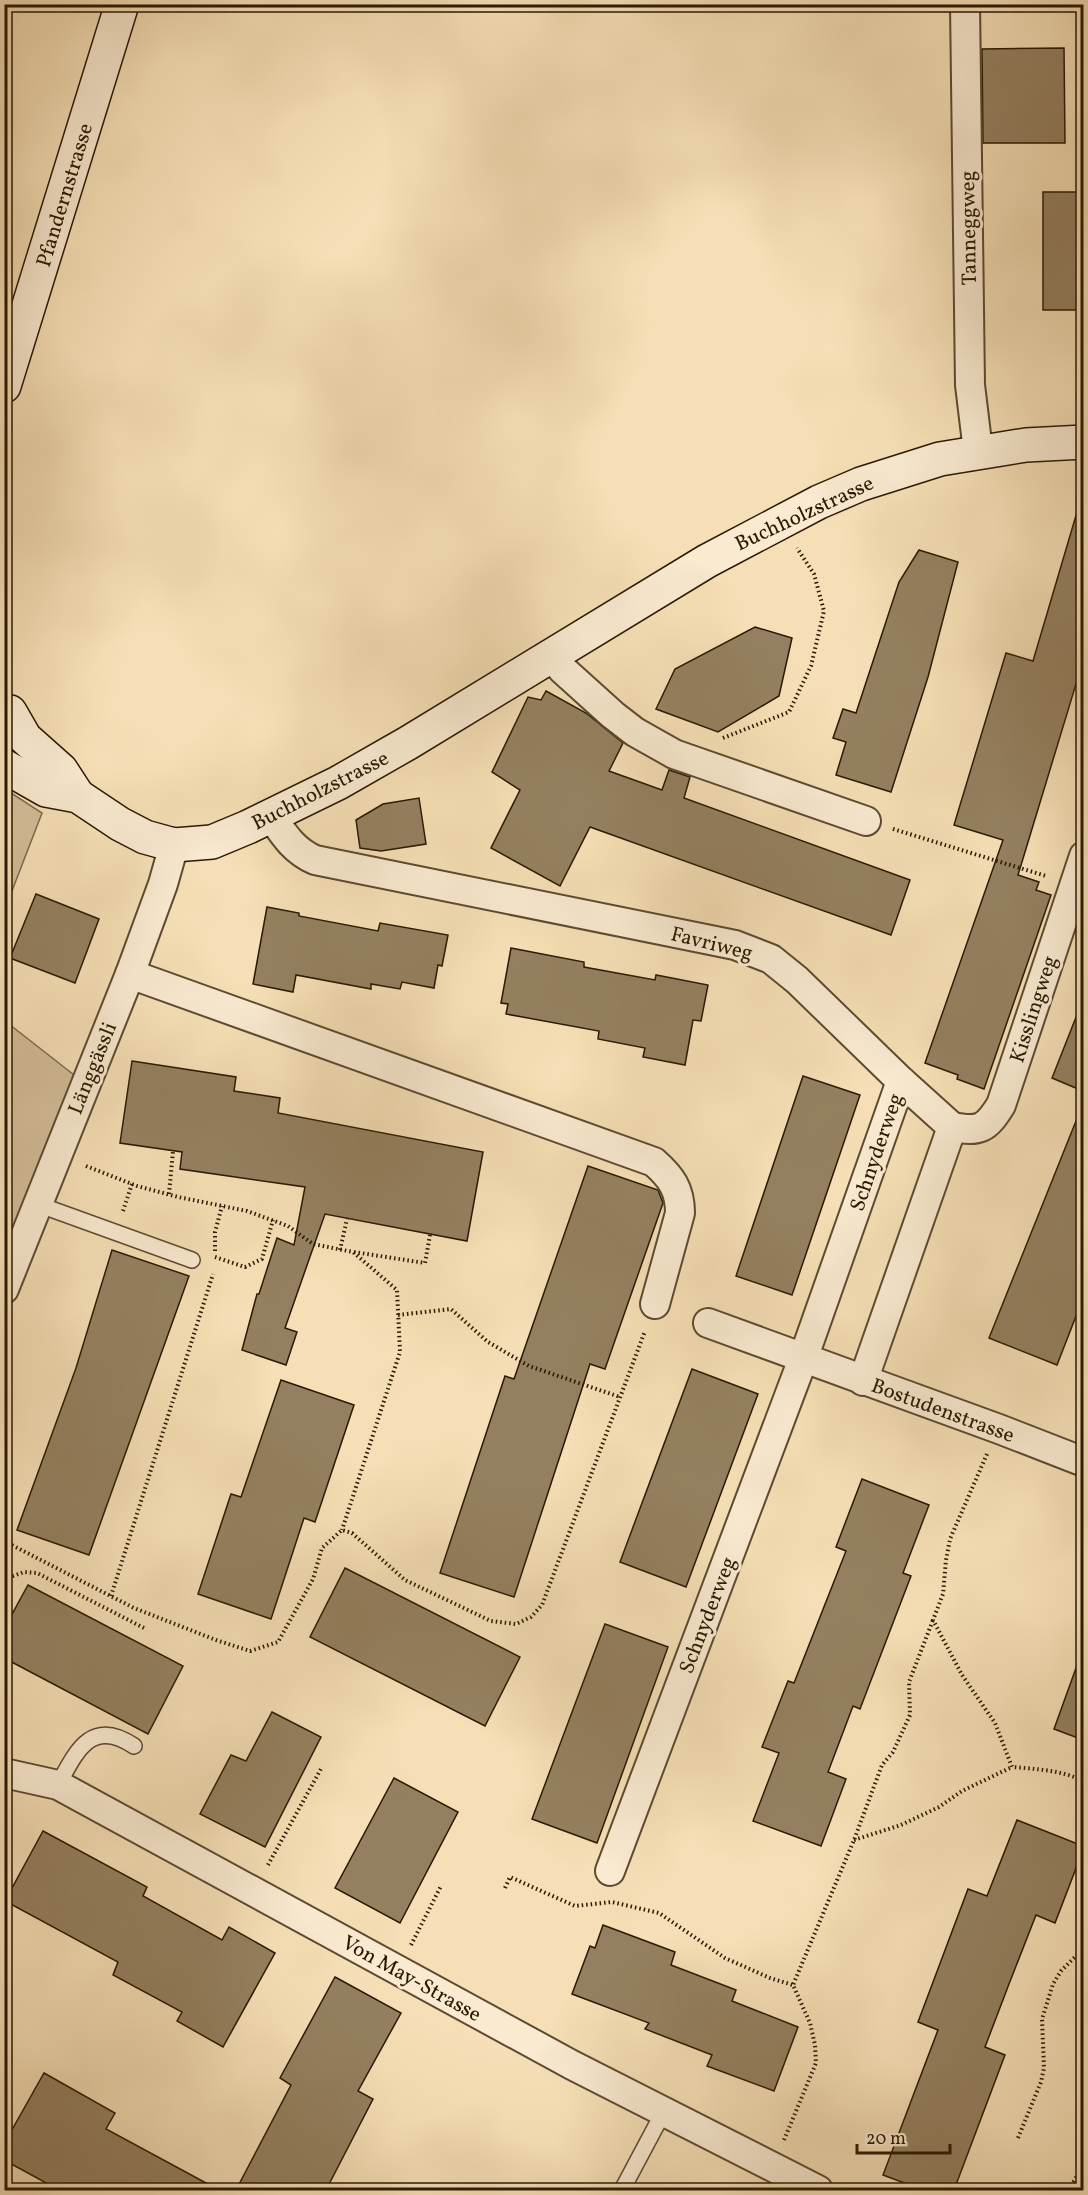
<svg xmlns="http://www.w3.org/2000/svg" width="1088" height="2195" viewBox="0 0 1088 2195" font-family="Vollkorn,serif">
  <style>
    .green { fill: #d3bd98; stroke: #7e6b4e; stroke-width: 1.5 }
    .building { fill: #948060; stroke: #291903; stroke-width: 1.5 }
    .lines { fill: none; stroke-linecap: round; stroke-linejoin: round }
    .lane-casing { stroke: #5c4a30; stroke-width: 18 }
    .street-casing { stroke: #5c4a30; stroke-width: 32 }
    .secondary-casing { stroke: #291903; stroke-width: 36 }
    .path { stroke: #291903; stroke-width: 4; stroke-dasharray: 1.5 3; stroke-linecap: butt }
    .lane { stroke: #f9ead0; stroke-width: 15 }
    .street { stroke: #f9ead0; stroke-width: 28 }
    .secondary { stroke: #f9ead0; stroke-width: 33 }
    .labels { text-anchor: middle; stroke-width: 6; stroke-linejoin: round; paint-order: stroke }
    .street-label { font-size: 21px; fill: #291903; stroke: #f9ead0 }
  </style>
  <rect width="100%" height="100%" fill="#f6dfb6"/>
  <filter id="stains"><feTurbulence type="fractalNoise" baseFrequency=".00333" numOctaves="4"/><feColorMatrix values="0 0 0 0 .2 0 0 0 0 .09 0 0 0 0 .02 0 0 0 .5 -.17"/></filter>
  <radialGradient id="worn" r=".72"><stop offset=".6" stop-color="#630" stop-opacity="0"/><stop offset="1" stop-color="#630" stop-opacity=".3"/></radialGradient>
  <g class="green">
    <path d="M 5,789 L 42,813 L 5,909 Z"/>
    <path d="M 5,1021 L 74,1075 L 5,1253 Z"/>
  </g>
  <g class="building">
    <path d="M 1064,48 L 1065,143 L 983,143 L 982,49 Z"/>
    <rect x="1043" y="192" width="40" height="118"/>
    <path d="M 1077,512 L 1083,513 L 1083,661 L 1018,875 L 1039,882 L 1036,890 L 1051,895 L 984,1089 L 957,1079 L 958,1075 L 925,1063 L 1003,840 L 954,825 L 1006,653 L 1033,661 Z"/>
    <path d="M 919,550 L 958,562 L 928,677 L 891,792 L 836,775 L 846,742 L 833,738 L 843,709 L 856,713 L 899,582 Z"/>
    <path d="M 755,627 L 792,638 L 779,696 L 718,732 L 656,709 L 675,669 Z"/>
    <path d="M 546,691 L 586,713 L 623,743 L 609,771 L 662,790 L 669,770 L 690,777 L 684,798 L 910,880 L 891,935 L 590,827 L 560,886 L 491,848 L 520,790 L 492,772 L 528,697 L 541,700 Z"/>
    <path d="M 419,798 L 426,844 L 381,851 L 360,848 L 356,820 L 383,804 Z"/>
    <path d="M 36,894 L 99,919 L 75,983 L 10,958 Z"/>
    <path d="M 267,907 L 299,913 L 299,916 L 378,931 L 380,923 L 448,935 L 442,966 L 438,965 L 434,988 L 402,982 L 400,989 L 371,984 L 371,989 L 296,975 L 293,992 L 253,984 Z"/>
    <path d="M 511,948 L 584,962 L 584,967 L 655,980 L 656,975 L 708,985 L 701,1021 L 693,1020 L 685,1065 L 643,1057 L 645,1048 L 598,1039 L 599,1031 L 506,1014 L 508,1004 L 501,1003 Z"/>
    <path d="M 1082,1002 L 1083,1002 L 1083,1091 L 1052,1078 Z"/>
    <path d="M 132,1061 L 236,1077 L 234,1091 L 280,1098 L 278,1113 L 483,1152 L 467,1241 L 325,1214 L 285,1328 L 297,1332 L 286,1365 L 242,1350 L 257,1294 L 259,1294 L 277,1238 L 294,1245 L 305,1187 L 180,1169 L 182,1152 L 120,1143 Z"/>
    <path d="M 803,1076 L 860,1095 L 792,1295 L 736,1276 Z"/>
    <path d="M 1082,1106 L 1083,1106 L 1083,1298 L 1057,1365 L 989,1338 Z"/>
    <path d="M 588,1166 L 658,1190 L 663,1203 L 605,1369 L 590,1364 L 514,1597 L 440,1573 L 505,1376 L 514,1379 Z"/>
    <path d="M 112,1250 L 189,1276 L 89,1555 L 17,1530 L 76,1368 Z"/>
    <path d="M 692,1369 L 758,1394 L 686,1587 L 620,1562 Z"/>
    <path d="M 281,1380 L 354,1405 L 315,1522 L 304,1518 L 271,1619 L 198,1594 L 231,1494 L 241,1497 Z"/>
    <path d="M 862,1479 L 929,1505 L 903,1573 L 911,1576 L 860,1709 L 853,1706 L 828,1772 L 846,1779 L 821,1846 L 753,1821 L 779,1753 L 762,1747 L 788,1681 L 794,1683 L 846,1551 L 836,1547 Z"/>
    <path d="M 345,1568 L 520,1657 L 485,1726 L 310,1637 Z"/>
    <path d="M 28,1585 L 183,1666 L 148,1734 L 4,1658 L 4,1629 Z"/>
    <path d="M 605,1624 L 668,1647 L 597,1843 L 532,1819 Z"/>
    <path d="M 1080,1657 L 1083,1658 L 1083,1740 L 1054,1729 Z"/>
    <path d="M 272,1712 L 321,1737 L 265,1847 L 200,1814 L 231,1755 L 246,1761 Z"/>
    <path d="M 394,1778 L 458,1812 L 400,1923 L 335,1888 Z"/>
    <path d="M 1017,1820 L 1083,1846 L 1083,1850 L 1055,1923 L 1036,1915 L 1009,1984 L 985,2047 L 1005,2055 L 954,2190 L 923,2190 L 883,2175 L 938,2030 L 918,2022 L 968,1889 L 987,1896 Z"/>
    <path d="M 43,1831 L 147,1887 L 143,1896 L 222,1940 L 229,1927 L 275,1953 L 223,2047 L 177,2021 L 182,2012 L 113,1975 L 118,1962 L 5,1901 Z"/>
    <path d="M 603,1925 L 675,1952 L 671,1965 L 736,1990 L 732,2001 L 798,2027 L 774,2091 L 707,2066 L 712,2055 L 645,2029 L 649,2023 L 572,1994 L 590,1946 L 595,1948 Z"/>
    <path d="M 335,1977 L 401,2013 L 358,2091 L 373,2099 L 326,2190 L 236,2190 L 291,2085 L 280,2078 Z"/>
    <path d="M 44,2073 L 115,2113 L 106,2129 L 219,2190 L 59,2190 L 4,2160 L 4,2144 Z"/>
  </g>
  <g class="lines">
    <g class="lane-casing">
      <g id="lane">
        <path d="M 37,1204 L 192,1260"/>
        <path d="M 58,1785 C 76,1752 91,1717 134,1746"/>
        <path d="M 622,2190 L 664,2111"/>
      </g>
    </g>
    <g class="street-casing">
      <g id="street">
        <path d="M 965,4 L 970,385 L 978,451"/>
        <path d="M 551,656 L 562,669 L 613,715 L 635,732 L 674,754 L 866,821"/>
        <path d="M 271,816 C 284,835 294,851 315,860 L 735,945 L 771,959 L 797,980 L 901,1081 L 952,1127"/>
        <path d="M 130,974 L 654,1162 C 671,1177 680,1189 680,1213 L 655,1304"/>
        <path d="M 952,1127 C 980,1132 986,1129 1001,1105 L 1084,856"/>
        <path d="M 4,1289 L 130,974 L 163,884 L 174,845"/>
        <path d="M 708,1323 L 999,1429 L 1084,1462"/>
        <path d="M 863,1381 L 952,1127"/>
        <path d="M 4,1773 L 58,1785 L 572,2065 L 818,2190"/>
        <path d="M 610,1871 L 803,1359 L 901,1081"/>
      </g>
    </g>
    <g class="secondary-casing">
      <g id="secondary">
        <path d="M 4,386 L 122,4"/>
        <path d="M 10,712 L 25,738 L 61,770 L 78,796"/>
        <path d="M 4,766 L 46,790 L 78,796 L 120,824 L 145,837 L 174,845 L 212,842 L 248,827 L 338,783 L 408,743 L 707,561 L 819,502 L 861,484 L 940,459 L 1026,445 L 1084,442"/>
      </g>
    </g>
    <g class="path">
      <path d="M 723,738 L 789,712 L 811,666 L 824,611 L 814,574 L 797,548"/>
      <path d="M 893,829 L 1046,876"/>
      <path d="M 86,1166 L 137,1186 L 178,1197 L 247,1211 L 288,1226 L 313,1244 L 353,1252 L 397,1290 L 400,1352 L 342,1530"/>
      <path d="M 169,1194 L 173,1151"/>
      <path d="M 123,1211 L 132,1184"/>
      <path d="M 340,1250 L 347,1219"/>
      <path d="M 215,1251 L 215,1232 L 222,1206"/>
      <path d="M 354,1252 L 425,1263 L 430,1235"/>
      <path d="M 215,1257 L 245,1267 L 262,1259 L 273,1220"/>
      <path d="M 398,1315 L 451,1309 L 488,1342 L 529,1366 L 620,1397"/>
      <path d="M 987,1454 L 950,1539 L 946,1560 L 943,1594 L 933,1620 L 962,1675 L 995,1723 L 1012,1767 C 1036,1769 1061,1770 1084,1781"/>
      <path d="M 4,1541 L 134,1608 L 216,1640 L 250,1651 L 278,1642 L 313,1579 L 322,1548 L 342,1530 L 352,1533 L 405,1580 L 491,1621 L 516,1624 L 531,1617 L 542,1605 L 645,1331"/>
      <path d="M 4,1579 L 24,1572 L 37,1573 L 146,1629"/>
      <path d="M 111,1596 L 213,1274"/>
      <path d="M 854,1840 L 901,1825 L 939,1807 L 962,1791 L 1012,1767"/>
      <path d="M 268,1865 L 322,1767"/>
      <path d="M 505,1888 L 510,1877 L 575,1906 L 612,1902 L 659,1913 L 725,1958 L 770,1978 L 793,1985"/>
      <path d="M 411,1945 L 441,1886"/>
      <path d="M 1018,2138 L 1041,2082 L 1044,2068 L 1042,2019 L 1053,1984 L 1061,1971 L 1084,1948"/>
      <path d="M 784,2140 L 816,2063 L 815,2045 L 810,2023 L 793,1985 L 854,1840 L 882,1765 L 893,1752 L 910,1715 L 909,1682 L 933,1620"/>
      <path d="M 657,2190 L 660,2185"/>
      <path d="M 1069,2190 L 1084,2163"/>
    </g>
    <use href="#lane" class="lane"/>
    <use href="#street" class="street"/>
    <use href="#secondary" class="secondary"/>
  </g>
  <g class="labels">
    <g class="street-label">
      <text transform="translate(64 195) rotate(-73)" y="7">Pfandernstrasse</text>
      <text transform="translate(968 228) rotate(-91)" y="7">Tanneggweg</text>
      <text transform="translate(804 513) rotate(-25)" y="7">Buchholzstrasse</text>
      <text transform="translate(320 790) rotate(-27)" y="7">Buchholzstrasse</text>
      <text transform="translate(712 943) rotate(14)" y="7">Favriweg</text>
      <text transform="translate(1033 1009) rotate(-72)" y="7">Kisslingweg</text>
      <text transform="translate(92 1068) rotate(-68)" y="7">Länggässli</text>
      <text transform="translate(876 1152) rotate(-71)" y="7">Schnyderweg</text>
      <text transform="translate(943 1410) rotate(20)" y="7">Bostudenstrasse</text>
      <text transform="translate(707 1615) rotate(-69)" y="7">Schnyderweg</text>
      <text transform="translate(412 1978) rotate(29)" y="7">Von May-Strasse</text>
    </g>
  </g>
  <rect width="1088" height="2195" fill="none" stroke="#f6dfb6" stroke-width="24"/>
  <rect x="6" y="6" width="1076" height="2183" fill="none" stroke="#291903" stroke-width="3"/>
  <rect x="12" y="12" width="1064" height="2171" fill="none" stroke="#291903" stroke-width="1.5"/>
  <path d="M857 2144v9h93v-9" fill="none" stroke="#291903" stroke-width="3"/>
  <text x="866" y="2144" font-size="18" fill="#291903" stroke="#f9ead0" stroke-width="4.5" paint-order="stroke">20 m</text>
  <rect width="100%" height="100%" filter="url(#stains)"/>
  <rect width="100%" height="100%" fill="url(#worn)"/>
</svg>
